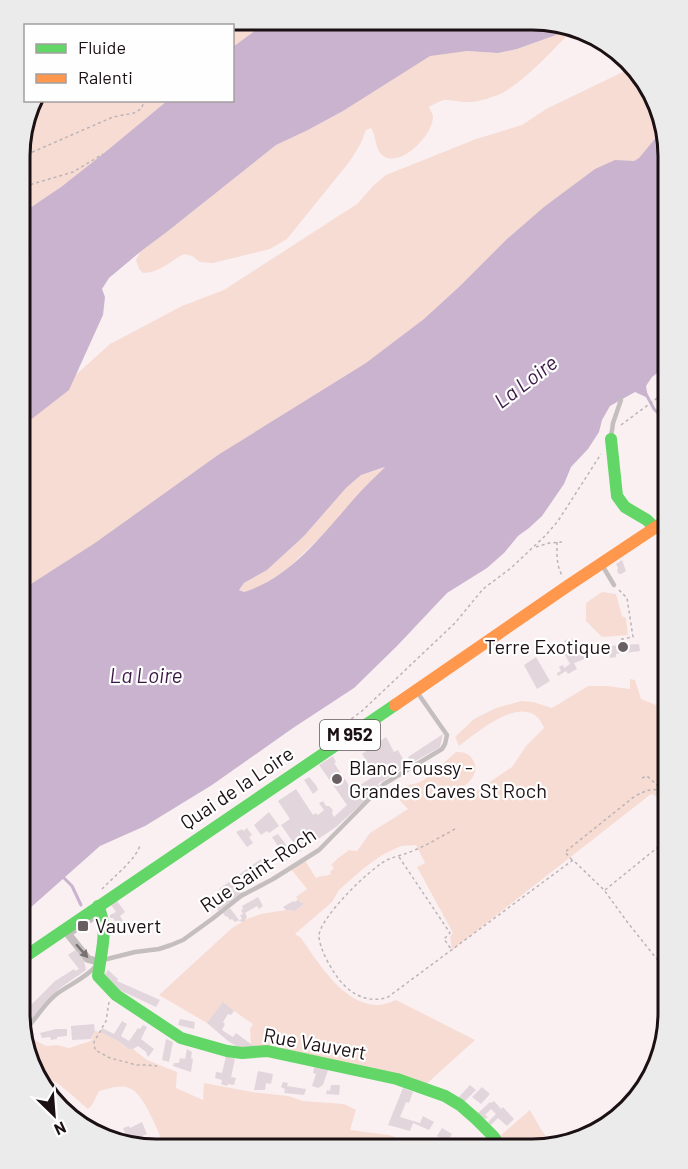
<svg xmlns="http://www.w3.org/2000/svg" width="688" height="1169" viewBox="0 0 688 1169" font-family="Barlow,sans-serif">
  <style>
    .green { fill: #f7dcd3 }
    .water { fill: #c9b3ce; fill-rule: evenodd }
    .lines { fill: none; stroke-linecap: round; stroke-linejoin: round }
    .stream { stroke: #c9b3ce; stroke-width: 3 }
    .building { fill: #e2d6dc }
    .path { stroke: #bbb4b6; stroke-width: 1.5; stroke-dasharray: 3 3; stroke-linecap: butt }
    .lane { stroke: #c4bfbe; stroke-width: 4.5 }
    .street { stroke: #c4bfbe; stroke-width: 8 }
    .fast { stroke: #63d668; stroke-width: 12 }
    .slow { stroke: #ff974d; stroke-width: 12 }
    .oneway { fill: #787071 }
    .poi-dot { fill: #695e61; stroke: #fefefe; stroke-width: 2 }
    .labels { text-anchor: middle; stroke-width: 4.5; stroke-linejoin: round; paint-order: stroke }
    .shield { fill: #fefefe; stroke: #5f575a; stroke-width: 1.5 }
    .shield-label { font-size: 18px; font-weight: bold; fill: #1b1013 }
    .poi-label { font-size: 20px; fill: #1b1013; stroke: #fefefe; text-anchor: start }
    .street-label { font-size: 20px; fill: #1b1013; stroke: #fefefe }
    .water-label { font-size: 21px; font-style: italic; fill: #3b1846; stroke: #fefefe }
    .rim { fill: none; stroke: #1b1013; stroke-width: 3 }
  </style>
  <rect width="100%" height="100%" fill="#faf0f2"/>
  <g class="green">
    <path d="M 156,20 L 345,21 L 233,82 L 232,26 L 125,26 Z"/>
    <path d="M 574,29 C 554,48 518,90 492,97 C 484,100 472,103 464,102 C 445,100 446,97 429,107 C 430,110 432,113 433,116 C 434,134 403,166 385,157 C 374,151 377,137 371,128 L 366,130 L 361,143 L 350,161 L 287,239 L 270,249 L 213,263 L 200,262 L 192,256 L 184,254 C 170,261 160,273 143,273 L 139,269 L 136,260 L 140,252 L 168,231 L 276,145 L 308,130 L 343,111 L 430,55 L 467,51 L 498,53 L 517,49 Z"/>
    <path d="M 631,68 L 658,104 L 663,129 L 639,158 L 634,161 L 432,402 L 20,628 L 20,425 L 110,344 L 182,306 L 224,290 L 357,204 L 374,185 L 386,175 L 476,139 L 522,125 L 546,109 Z"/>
    <path d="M 32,101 L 200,101 L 96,160 L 61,187 L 21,214 L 21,138 Z"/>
    <path d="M 387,467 L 363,489 L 333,525 L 287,569 L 259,587 L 244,592 L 239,590 L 244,583 L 267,570 L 304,536 L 346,488 L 361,475 Z"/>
    <path d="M 602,592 L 616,594 L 622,616 L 626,618 L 628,635 L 602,637 L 586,621 L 586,603 Z"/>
    <path d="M 630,679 L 635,680 L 641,699 L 661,707 L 666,704 L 668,705 L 668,802 L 651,794 L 452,950 L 450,937 L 453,933 L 417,867 L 425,863 L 416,845 L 401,846 L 382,855 L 364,868 L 339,890 L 332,902 L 295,934 L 301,938 C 318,962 344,1006 378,1005 C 384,1005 390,1002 396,1000 L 475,1040 L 422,1088 L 261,1047 L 251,1044 L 250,1029 L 253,1024 L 234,1011 L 207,1023 L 159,995 L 232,928 L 247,919 L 261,914 L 286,910 L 295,911 L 303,905 L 301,901 L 299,902 L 296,897 L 307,889 L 290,868 L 304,859 L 316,878 C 322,875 324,877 331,874 L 330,872 L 334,868 L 331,865 L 337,859 L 349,850 L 357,851 L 370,833 L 408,809 L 388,788 C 399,786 411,786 422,781 C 434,774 445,761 456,752 C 464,752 469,753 473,760 C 481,775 467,783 457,793 L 475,792 L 512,767 L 526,746 L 544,728 C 529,688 479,731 459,746 L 455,737 L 474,719 L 496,708 L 521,701 L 533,702 L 552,708 L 588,686 L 607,686 L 630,689 Z"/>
    <path d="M 95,1031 L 100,1032 L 118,1041 L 127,1049 L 133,1049 L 147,1060 L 177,1072 L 176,1088 L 203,1100 L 204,1083 L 252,1092 L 288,1096 L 303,1101 L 344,1104 L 356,1110 L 350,1130 L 389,1135 L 401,1139 L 420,1149 L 172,1148 L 164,1145 C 157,1130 144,1093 129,1088 C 120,1084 108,1089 99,1091 L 92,1105 L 88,1109 C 77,1100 53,1075 38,1076 L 30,1065 L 26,1044 L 33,1039 L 46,1046 L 57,1045 L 69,1048 L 91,1041 Z"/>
    <path d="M 530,1110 L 542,1131 L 553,1145 L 533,1149 L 509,1149 L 500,1136 Z"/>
  </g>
  <g class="water">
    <path d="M 272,20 L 559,22 L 573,29 L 517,49 L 498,53 L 467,51 L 430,56 L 343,111 L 308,130 L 276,145 L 168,231 L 140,252 L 109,278 L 102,289 L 105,297 L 103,315 L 69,390 L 20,428 L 21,214 L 61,187 L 103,154 L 167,101 L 232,100 L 233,47 L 256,30 Z"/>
    <path d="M 663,129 L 668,156 L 668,365 L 652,377 L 646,386 L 648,398 L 635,392 L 610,406 L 602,420 L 599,432 L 588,449 L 571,467 L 564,484 L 542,516 L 529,528 L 518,536 L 504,553 L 487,568 L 447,593 L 397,646 L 354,688 L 293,728 L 212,785 L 145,826 L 100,846 L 20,917 L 20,591 L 95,543 L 218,455 L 366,363 L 424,319 L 460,286 L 507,239 L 544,207 L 595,169 L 615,160 L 634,161 L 639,158 ZM 385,467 C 378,475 369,482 362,490 C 327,528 295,576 244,592 L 239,590 L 244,583 L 267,570 L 304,536 L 346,488 L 361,475 Z"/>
  </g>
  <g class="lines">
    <g class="stream">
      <path d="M 646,394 L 654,409 L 668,423"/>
      <path d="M 63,877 L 72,886 L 81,905"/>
    </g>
  </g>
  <g class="building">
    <path d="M 622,560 L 626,571 L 621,574 L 619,574 L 617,571 L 618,568 L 616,564 Z"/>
    <path d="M 567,639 L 568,641 L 573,639 L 585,659 L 574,663 L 577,669 L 568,674 L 566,671 L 558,676 L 557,673 L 561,671 L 559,667 L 563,665 L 564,668 L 570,664 L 560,646 L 565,643 L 564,641 Z"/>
    <path d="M 639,644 L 640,651 L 616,654 L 616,657 L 610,658 L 608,646 Z"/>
    <path d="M 536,657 L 550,681 L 537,689 L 524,665 Z"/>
    <path d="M 443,734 L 440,747 L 412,763 L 408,757 Z"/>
    <path d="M 386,737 L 394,752 L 398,750 L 407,766 L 378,784 L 379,786 L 367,794 L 369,797 L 336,827 L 287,860 L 272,837 L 278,834 L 287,846 L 293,842 L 281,825 L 290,819 L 278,801 L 296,789 L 313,815 L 316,813 L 318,815 L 324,810 L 319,803 L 323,801 L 326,806 L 329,806 L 333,810 L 332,813 L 334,817 L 347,805 L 319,765 L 333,756 L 336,762 L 334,763 L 352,790 L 376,775 L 362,754 Z"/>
    <path d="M 309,777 L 316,785 L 318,790 L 313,794 L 304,780 Z"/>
    <path d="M 269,812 L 279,826 L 269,833 L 267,831 L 261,835 L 254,825 Z"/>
    <path d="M 247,828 L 252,835 L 249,837 L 253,843 L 247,847 L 236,832 L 242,829 L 243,831 Z"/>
    <path d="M 265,856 L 271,867 L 241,888 L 244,892 L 218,911 L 216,905 L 220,902 L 219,899 L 222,897 L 220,894 L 221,893 L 219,889 Z"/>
    <path d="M 258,897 L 263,906 L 259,909 L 257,906 L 245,913 L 247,917 L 244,922 L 238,921 L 242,919 L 240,915 L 243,914 L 241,910 L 243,909 L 242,906 Z"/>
    <path d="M 298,900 L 304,904 L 295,911 L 286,910 L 283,907 L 293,901 L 294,902 Z"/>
    <path d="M 117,901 L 125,912 L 120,916 L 123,921 L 118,925 L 113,918 L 110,918 L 110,915 L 116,912 L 111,905 Z"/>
    <path d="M 230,908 L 239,920 L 235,922 L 232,919 L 230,920 L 227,916 L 226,917 L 223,913 Z"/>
    <path d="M 75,950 L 84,960 L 86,970 L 60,988 L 41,1007 L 29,1024 L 23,1029 L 20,1013 L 23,1013 L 55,981 L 74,969 L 75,971 L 79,969 L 68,955 Z"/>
    <path d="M 108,970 L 118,979 L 117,981 L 160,1000 L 156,1007 L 113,987 L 104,976 Z"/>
    <path d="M 223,1002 L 234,1011 L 231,1015 L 228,1014 L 223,1022 L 225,1024 L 222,1030 L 233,1037 L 236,1033 L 251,1044 L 261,1047 L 259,1049 L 238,1047 L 228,1041 L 207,1023 Z"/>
    <path d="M 180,1019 L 195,1022 L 194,1029 L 178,1025 Z"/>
    <path d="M 122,1021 L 127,1024 L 121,1036 L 129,1041 L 138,1028 L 140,1029 L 143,1025 L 147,1027 L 141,1039 L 154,1049 L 148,1057 L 146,1052 L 138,1046 L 133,1049 L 128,1049 L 118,1041 L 100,1032 L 102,1028 L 114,1034 Z"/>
    <path d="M 94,1024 L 95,1031 L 91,1039 L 72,1040 L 71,1026 Z"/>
    <path d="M 56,1029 L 67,1029 L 67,1036 L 57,1037 L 57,1039 L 51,1040 L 50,1037 L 42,1038 L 40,1033 Z"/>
    <path d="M 166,1039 L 173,1042 L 169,1062 L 162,1060 Z"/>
    <path d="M 187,1049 L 192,1052 L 191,1058 L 193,1059 L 191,1072 L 173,1066 L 174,1063 L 179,1063 L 180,1058 L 185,1059 Z"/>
    <path d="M 226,1056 L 235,1059 L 231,1077 L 236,1078 L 234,1085 L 228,1084 L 227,1086 L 221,1084 L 222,1080 L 215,1078 L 216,1072 L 222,1073 Z"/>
    <path d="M 316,1066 L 328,1070 L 323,1085 L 318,1088 L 312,1086 L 316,1074 L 313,1073 L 314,1068 Z"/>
    <path d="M 258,1071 L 273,1074 L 271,1084 L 266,1083 L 265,1090 L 254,1090 Z"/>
    <path d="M 283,1082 L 288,1083 L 287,1086 L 306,1089 L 304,1095 L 284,1093 L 285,1089 L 281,1087 Z"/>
    <path d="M 331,1085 L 340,1085 L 339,1095 L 326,1094 L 327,1090 L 330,1091 Z"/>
    <path d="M 470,1085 L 476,1090 L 464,1102 L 458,1098 Z"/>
    <path d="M 482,1087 L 490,1094 L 481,1104 L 472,1097 Z"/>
    <path d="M 403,1088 L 413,1092 L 409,1103 L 406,1102 L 400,1117 L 420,1123 L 423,1116 L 434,1122 L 429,1130 L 413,1123 L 410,1131 L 388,1125 Z"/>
    <path d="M 494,1101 L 501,1109 L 503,1107 L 514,1119 L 507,1126 L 498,1118 L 491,1125 L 488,1122 L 496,1114 L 491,1109 L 485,1115 L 488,1117 L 485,1119 L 478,1113 L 490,1102 L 491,1103 Z"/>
    <path d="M 142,1122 L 147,1134 L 129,1142 L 123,1128 L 129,1126 L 130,1128 Z"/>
    <path d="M 442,1128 L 452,1134 L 447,1142 L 437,1136 Z"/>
  </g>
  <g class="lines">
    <g class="path">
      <path d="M 187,26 L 189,20"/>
      <path d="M 21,157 L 113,117 L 134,113 L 141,109 L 145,100"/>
      <path d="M 21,190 L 22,187 L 73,172 L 103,154"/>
      <path d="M 621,425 L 668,390"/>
      <path d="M 557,542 C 557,554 556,566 563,577"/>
      <path d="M 536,547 L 549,543 L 562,542"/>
      <path d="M 619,590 L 627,598 L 633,637 L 622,639 L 623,645"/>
      <path d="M 332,733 L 362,711 L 455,623 L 483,589 L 511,568 L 545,536 L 558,521 L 601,454"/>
      <path d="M 642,778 L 647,776 L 668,795"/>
      <path d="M 183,820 L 189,830"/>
      <path d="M 455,829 C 442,836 429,844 415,850 C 406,854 397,856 389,859 C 372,866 319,918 319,936 C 319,949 334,975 343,984 C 355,997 372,1003 388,997 L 573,860 L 604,890 L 628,923 L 668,973"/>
      <path d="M 399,857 L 450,933 L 444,939 L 451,949"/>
      <path d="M 572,860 L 565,852 L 635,796 C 647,790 651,788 665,791"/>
      <path d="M 102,889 C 113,877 136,860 140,845"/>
      <path d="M 605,890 L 668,839"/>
      <path d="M 109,1002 L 106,1021 L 94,1042 L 95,1050 L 110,1058 L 137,1065 L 147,1065 L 157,1066"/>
    </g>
    <g class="lane">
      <path d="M 611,437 L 613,423 L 621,400"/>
      <path d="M 602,565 L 614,585"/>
      <path d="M 69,935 L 99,915"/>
      <path d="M 103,960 L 135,952 L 159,949 L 171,945 L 183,940 L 212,919 L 241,896 L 273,879 L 319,850 L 384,784 L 442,749 L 445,744 L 447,735 L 417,692"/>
      <path d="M 23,1032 C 36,1020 44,1003 58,993 C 72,983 86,978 97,965"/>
    </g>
    <path class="street" d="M 64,929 L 88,959 L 99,962"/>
    <g class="fast">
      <path d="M 611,439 L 617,496 L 625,507 L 647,520 L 655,528"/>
      <path d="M 98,906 C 109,929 101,952 98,976 L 116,995 L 181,1038 L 227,1051 L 242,1053 L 267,1051 L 397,1079 L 445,1096 L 460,1105 L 476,1119 L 494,1137 L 502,1149"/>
      <path d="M 20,960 L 395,705"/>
    </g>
    <path class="slow" d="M 395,705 L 569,585 L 668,519"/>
  </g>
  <defs><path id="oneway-solid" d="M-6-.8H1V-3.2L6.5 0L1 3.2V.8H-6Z" transform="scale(1.5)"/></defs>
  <use class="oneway" href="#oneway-solid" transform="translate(82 951) rotate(49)"/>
  <g class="poi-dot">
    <circle cx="623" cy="647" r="6"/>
    <circle cx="337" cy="779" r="6"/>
    <rect x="77" y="920" width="12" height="12" rx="3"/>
  </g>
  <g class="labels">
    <rect class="shield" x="320" y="720" width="60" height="30" rx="4.5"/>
    <g class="shield-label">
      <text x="350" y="741">M 952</text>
    </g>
    <g class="poi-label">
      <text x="611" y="654" text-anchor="end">Terre Exotique</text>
      <text x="349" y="775">Blanc Foussy -<tspan x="349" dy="23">Grandes Caves St Roch</tspan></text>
      <text x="95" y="933">Vauvert</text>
    </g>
    <g class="street-label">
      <text transform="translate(237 788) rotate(-34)" y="7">Quai de la Loire</text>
      <text transform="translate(258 870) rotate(-34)" y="7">Rue Saint-Roch</text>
      <text transform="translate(315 1044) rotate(10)" y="7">Rue Vauvert</text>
    </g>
    <g class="water-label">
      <text transform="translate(526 382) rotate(-37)" y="7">La Loire</text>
      <text x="146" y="683">La Loire</text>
    </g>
  </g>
  <path d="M0 0H688V1169H0ZM156 30H532A126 126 0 0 1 658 156V1013A126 126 0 0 1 532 1139H156A126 126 0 0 1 30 1013V156A126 126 0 0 1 156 30Z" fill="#ecebeb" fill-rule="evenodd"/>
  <path class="rim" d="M156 30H532A126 126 0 0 1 658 156V1013A126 126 0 0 1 532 1139H156A126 126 0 0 1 30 1013V156A126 126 0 0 1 156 30Z"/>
  <rect x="24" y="24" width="210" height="78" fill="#fefefe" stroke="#a39fa0" stroke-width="1.5"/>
  <rect x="36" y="44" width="30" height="9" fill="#63d668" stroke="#a39fa0" stroke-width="1.5"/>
  <text x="78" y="54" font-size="18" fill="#1b1013">Fluide</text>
  <rect x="36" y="74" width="30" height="9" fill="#ff974d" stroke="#a39fa0" stroke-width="1.5"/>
  <text x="78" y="84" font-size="18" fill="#1b1013">Ralenti</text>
  <g transform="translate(54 1115) rotate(155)" stroke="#fefefe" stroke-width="4.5" paint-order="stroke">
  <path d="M0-4.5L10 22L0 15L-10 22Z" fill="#1b1013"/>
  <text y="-9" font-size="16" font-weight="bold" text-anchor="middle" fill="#1b1013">N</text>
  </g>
</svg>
